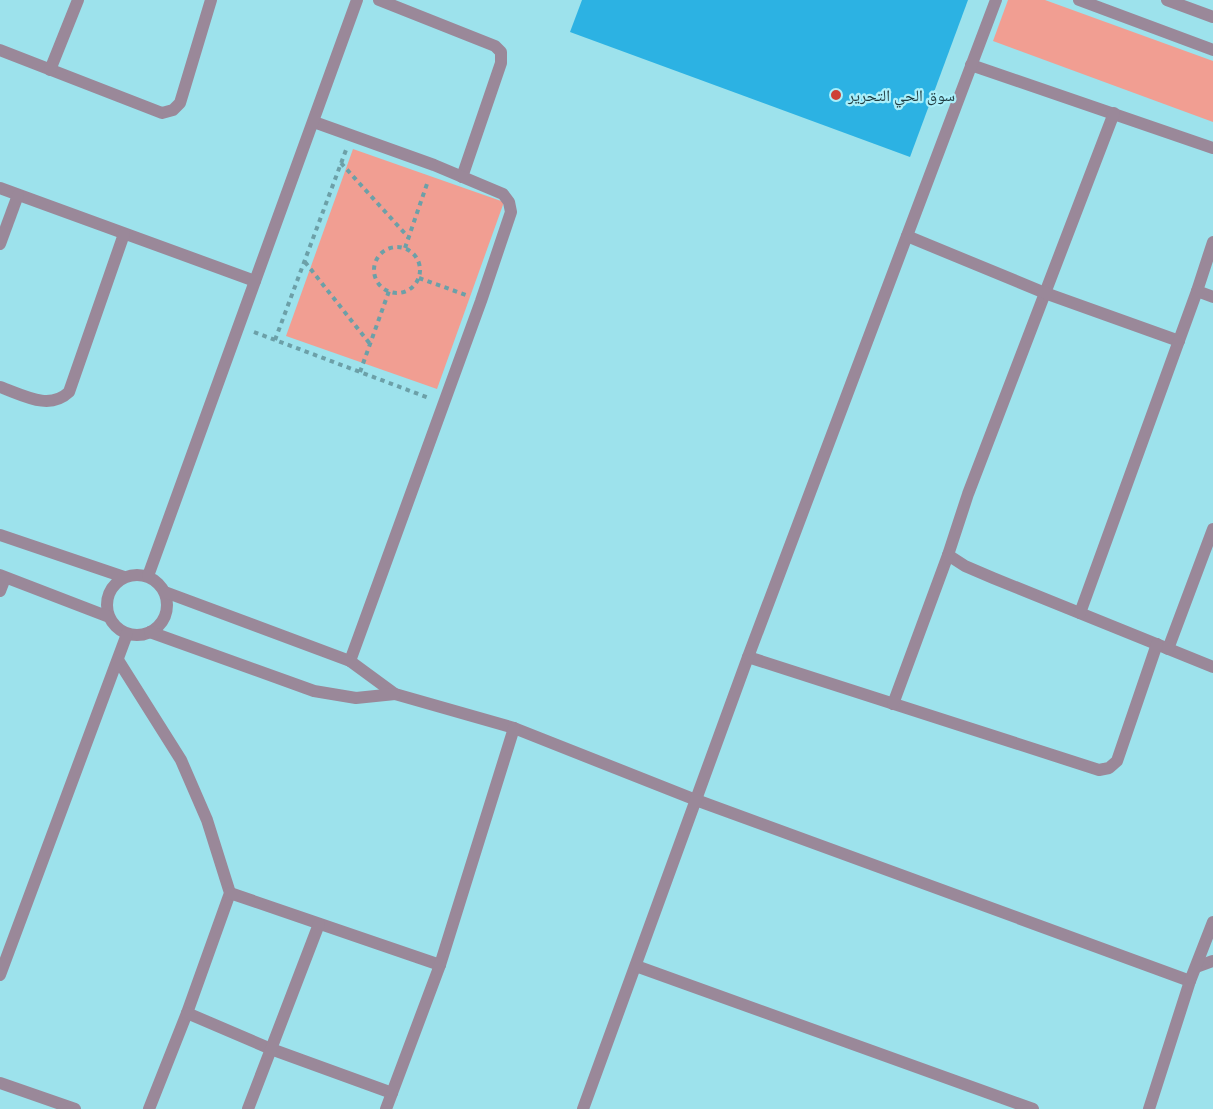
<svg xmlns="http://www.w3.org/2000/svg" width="1213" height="1109" viewBox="0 0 1213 1109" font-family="Figtree,'Noto Naskh Arabic',sans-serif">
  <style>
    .green { fill: #f19e92 }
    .building { fill: #2cb2e3 }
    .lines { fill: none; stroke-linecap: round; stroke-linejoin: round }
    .path { stroke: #6ca0a8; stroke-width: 4; stroke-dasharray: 4.5 4.5; stroke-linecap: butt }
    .service { stroke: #9a8899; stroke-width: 12 }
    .minor { stroke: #9a8899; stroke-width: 12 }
    .tertiary { stroke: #9a8899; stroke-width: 12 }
    .poi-dot { fill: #ce4136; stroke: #aaeffa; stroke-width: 2 }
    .labels { text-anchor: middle; stroke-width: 4.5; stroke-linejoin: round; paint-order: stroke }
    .poi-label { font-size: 16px; fill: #203c41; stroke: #aaeffa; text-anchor: start }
  </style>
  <rect width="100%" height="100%" fill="#9de2ec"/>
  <g class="green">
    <path d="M 1008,0 L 1045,0 L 1213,61 L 1213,122 L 993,41 Z"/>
    <path d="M 353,149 L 504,202 L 437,389 L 286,336 Z"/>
  </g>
  <path class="building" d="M 582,0 L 968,0 L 910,157 L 570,32 Z"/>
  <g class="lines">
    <g class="path">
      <path d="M 341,163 L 409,238"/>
      <circle cx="397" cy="270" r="23"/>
      <path d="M 405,248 L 428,181"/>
      <path d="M 305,262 L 370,344"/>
      <path d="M 419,278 L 466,295"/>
      <path d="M 254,332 L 429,398"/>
      <path d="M 275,340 L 346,150"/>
      <path d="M 360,372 L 389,291"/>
    </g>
    <path class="service" d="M 379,0 L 495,46 L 501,52 L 501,63 L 462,177"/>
    <g class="minor">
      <path d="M 0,50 L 162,113 L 173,110 L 180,103 L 211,0"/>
      <path d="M 971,65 L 1213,148"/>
      <path d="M 50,70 L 78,0"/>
      <path d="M 1114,113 L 968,494 L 948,555 L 965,566 L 993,578 L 1213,667"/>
      <path d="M 314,122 L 434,165 L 503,194 L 509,202 L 511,212 L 481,301 L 350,661"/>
      <path d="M 0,188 L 255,281"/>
      <path d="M 907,236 L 1045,293 L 1179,341"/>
      <path d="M 0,244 L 18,195"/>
      <path d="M 1197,291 L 1213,242"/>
      <path d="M 0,387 C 23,395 49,411 69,392 L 124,234"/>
      <path d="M 0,535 L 124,577"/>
      <circle cx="137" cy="605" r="30"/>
      <path d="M 0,575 L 109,617"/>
      <path d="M 148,576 L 357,0"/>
      <path d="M 0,591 L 5,578"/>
      <path d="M 165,592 L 350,661 L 395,694 L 514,728 L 696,800 L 1190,981"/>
      <path d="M 1080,613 L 1197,291 L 1213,297"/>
      <path d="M 150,632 L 314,691 L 356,698 L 395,694"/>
      <path d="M 1168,649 L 1213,529"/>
      <path d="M 748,657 L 1099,770 L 1109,768 L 1117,761 L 1157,644"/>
      <path d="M 118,660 L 181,760 L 207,820 L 230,893 L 187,1013 L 149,1109"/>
      <path d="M 893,704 L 948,555"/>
      <path d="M 230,893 L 440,965"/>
      <path d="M 636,966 L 1033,1109"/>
      <path d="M 1196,967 L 1213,961"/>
      <path d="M 0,975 L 127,634"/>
      <path d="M 187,1013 L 271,1049 L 392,1093"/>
      <path d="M 0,1083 L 75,1109"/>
      <path d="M 248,1109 L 319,924"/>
      <path d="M 386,1109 L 440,965 L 514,728"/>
      <path d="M 583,1109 L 748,657 L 996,0"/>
      <path d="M 1149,1109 L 1190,981 L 1213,922"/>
    </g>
    <g class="tertiary">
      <path d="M 1079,0 L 1213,50"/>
      <path d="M 1167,0 L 1213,17"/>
    </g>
  </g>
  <circle class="poi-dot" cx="836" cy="95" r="6"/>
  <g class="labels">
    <g class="poi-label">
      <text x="848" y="101">سوق الحي التحرير</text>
    </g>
  </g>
</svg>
